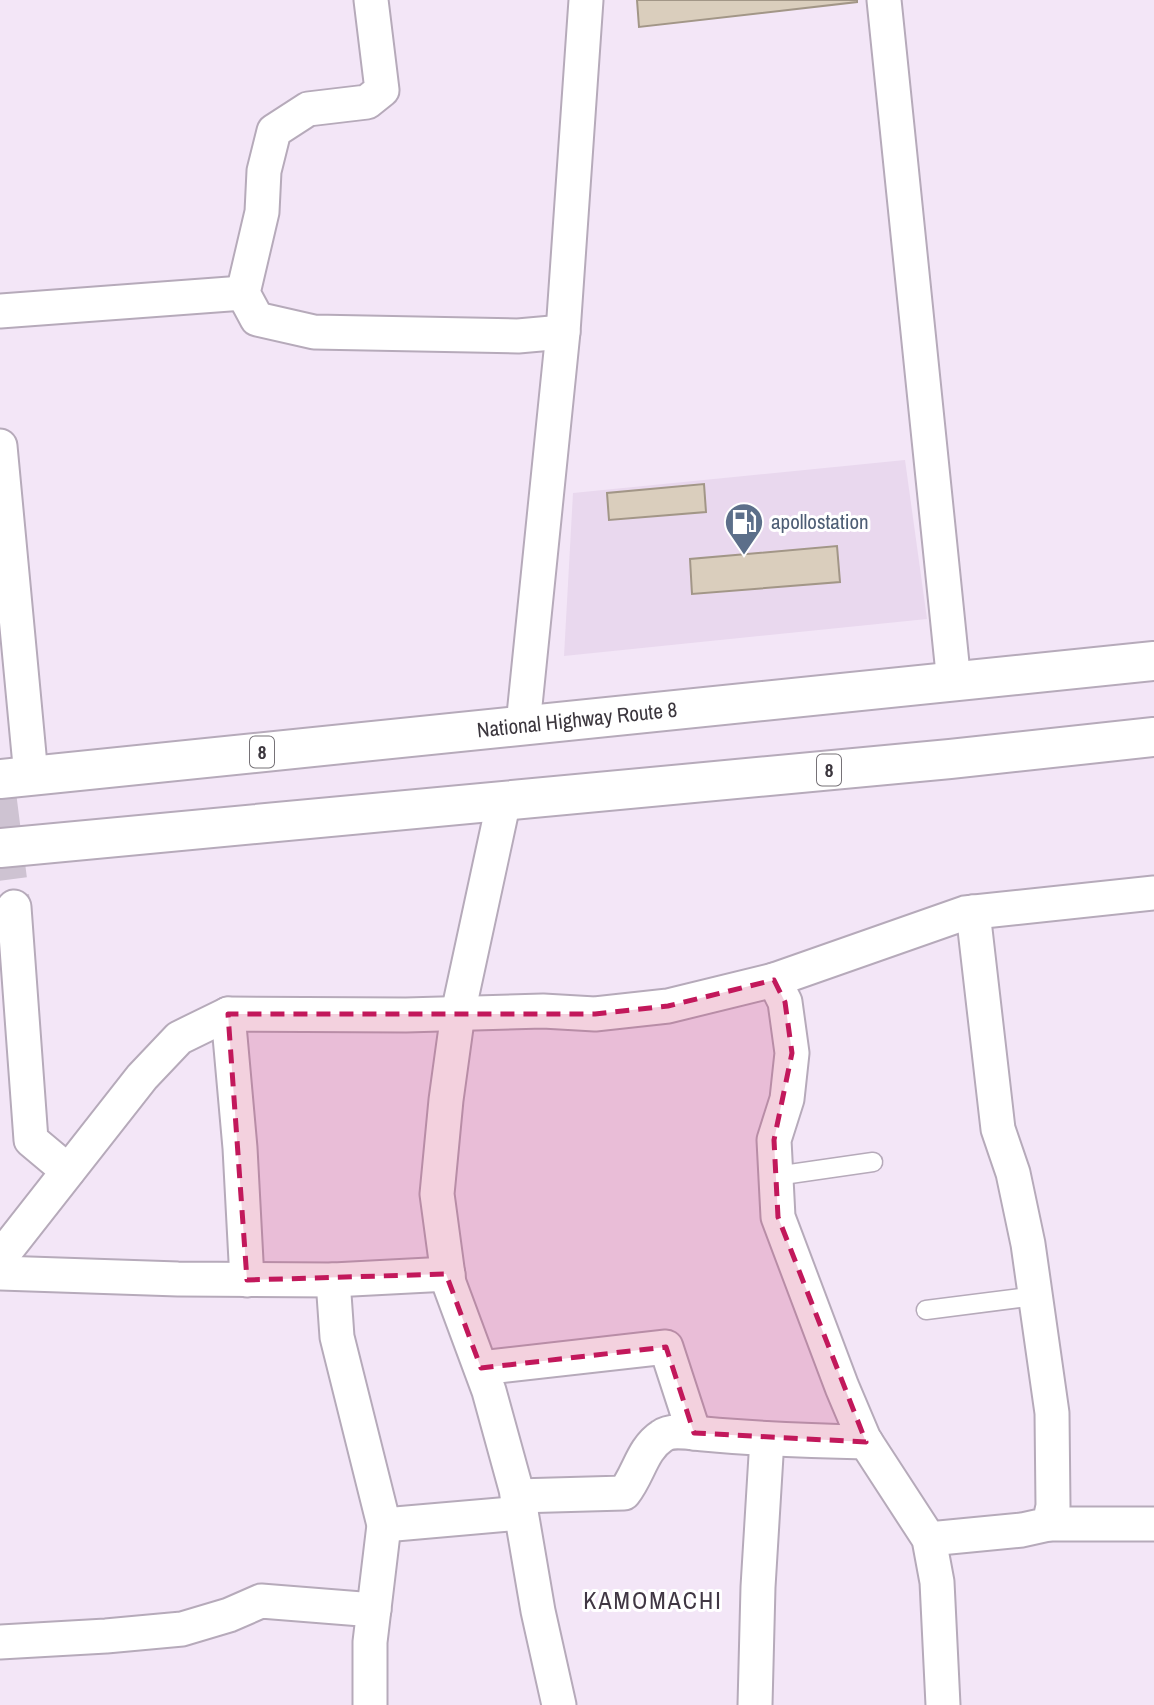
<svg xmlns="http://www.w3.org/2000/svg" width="1154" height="1705" viewBox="0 0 1154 1705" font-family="'Archivo Narrow',sans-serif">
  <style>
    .built { fill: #e9d8ee }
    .building { fill: #dacebd; stroke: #a29687; stroke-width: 2 }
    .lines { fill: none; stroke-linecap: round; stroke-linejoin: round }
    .street-tunnel { stroke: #cec3d2; stroke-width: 33; stroke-dasharray: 33 17; stroke-linecap: butt }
    .lane-casing { stroke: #b6aaba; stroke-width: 21 }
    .street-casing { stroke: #b6aaba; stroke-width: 37 }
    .highway-casing { stroke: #b6aaba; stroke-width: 42 }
    .lane { stroke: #fff; stroke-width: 18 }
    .street { stroke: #fff; stroke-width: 33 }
    .highway { stroke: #fff; stroke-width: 38 }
    .marked { fill: #c2185b; fill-opacity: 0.2; stroke: #c2185b; stroke-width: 5; stroke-dasharray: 14 9; stroke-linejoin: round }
    .labels { text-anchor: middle; stroke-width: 6; stroke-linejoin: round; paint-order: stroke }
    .shield { fill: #fff; stroke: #767277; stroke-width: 2 }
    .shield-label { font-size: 19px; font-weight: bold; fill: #3b363d }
    .service-label { font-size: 21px; fill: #4e5e75; stroke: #fff; text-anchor: start }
    .street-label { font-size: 21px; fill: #3b363d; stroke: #fff }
    .quarter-label { font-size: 24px; letter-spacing: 2px; fill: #403643; stroke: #fff }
  </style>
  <rect width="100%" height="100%" fill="#f3e6f7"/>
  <path class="built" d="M 905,460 L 927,619 L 564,656 L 573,493 Z"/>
  <g class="building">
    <path d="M 637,0 L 857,0 L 857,2 L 639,27 Z"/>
    <path d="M 704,484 L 706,512 L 609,520 L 607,493 Z"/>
    <path d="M 837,546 L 840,582 L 692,594 L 690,559 Z"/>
  </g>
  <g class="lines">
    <path class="street-tunnel" d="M 0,797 L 14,907"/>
    <g class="lane-casing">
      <g id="lane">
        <path d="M 776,1176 L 873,1162"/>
        <path d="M 926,1310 L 1036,1296"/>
      </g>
    </g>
    <g class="street-casing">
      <g id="street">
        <path d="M 371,0 L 382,90 L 367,102 L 308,109 L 274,131 L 264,171 L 262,212 L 243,293 L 257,319 L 314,332 L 518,336 L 563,332"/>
        <path d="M 884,0 L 954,683"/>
        <path d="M 0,311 L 243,293"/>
        <path d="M 0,446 L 31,776"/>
        <path d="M 523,725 L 563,332 L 586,0"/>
        <path d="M 504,800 L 458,1013 L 446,1100 L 437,1194 L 449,1283 L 489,1391 L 519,1500 L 538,1611 L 559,1705"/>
        <path d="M 14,907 L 31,1140 L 68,1171"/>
        <path d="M 774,980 L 785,1002 L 792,1053 L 787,1099 L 774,1140 L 778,1217 L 842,1387 L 864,1439 L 929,1539 L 937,1582 L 943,1705"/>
        <path d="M 228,1014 L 240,1148 L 247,1280"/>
        <path d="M 0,1258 L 142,1077 L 179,1038 L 228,1014 L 406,1015 L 543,1011 L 595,1014 L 668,1006 L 774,980 L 965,913 L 1154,893"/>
        <path d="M 0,1273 L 178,1279 L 333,1280 L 448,1274"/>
        <path d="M 333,1280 L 337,1337 L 384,1525 L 370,1642 L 370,1705"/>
        <path d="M 481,1368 L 666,1347 L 694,1433"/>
        <path d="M 517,1496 L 624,1493 C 639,1474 642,1449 662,1436 C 671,1429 692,1433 704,1434 C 758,1439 812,1441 866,1442"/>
        <path d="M 1049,1524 L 1154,1524"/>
        <path d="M 384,1525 L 521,1513"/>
        <path d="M 929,1539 L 1022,1530 L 1049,1524 L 1053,1506 L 1052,1413 L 1028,1244 L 1013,1173 L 998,1129 L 973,912"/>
        <path d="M 0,1642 L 106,1636 L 182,1629 L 229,1615 L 261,1601 L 374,1610"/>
        <path d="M 755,1705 L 758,1587 L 767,1439"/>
      </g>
    </g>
    <g class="highway-casing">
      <g id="highway">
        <path d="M 0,779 L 1154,661"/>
        <path d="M 0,848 L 950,759 L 1154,737"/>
      </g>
    </g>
    <use href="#lane" class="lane"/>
    <use href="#street" class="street"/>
    <use href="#highway" class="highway"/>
  </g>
  <path class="marked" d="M 774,980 L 785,1002 L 792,1053 L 774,1140 L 778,1217 L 866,1442 L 694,1433 L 666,1347 L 481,1368 L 446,1274 L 247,1280 L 228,1014 L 595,1014 L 668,1006 Z"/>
  <defs>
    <g id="fuel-pin" transform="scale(2.0125)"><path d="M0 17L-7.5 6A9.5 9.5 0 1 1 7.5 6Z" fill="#5c6f8a" stroke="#fff"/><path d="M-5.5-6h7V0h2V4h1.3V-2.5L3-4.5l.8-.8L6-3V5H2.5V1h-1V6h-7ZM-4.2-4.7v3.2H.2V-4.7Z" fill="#fff"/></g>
  </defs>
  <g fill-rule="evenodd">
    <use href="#fuel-pin" x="744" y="522"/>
  </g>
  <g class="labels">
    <g class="shield">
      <rect x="250" y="736.5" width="24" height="31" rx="5"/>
      <rect x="817" y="754.5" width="24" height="31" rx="5"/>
    </g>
    <g class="shield-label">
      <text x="262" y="759">8</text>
      <text x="829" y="777">8</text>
    </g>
    <g class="service-label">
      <text x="771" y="529">apollostation</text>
    </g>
    <g class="street-label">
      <text transform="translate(577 720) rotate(-6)" y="7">National Highway Route 8</text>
    </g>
    <g class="quarter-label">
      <text x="653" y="1609">KAMOMACHI</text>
    </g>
  </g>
</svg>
